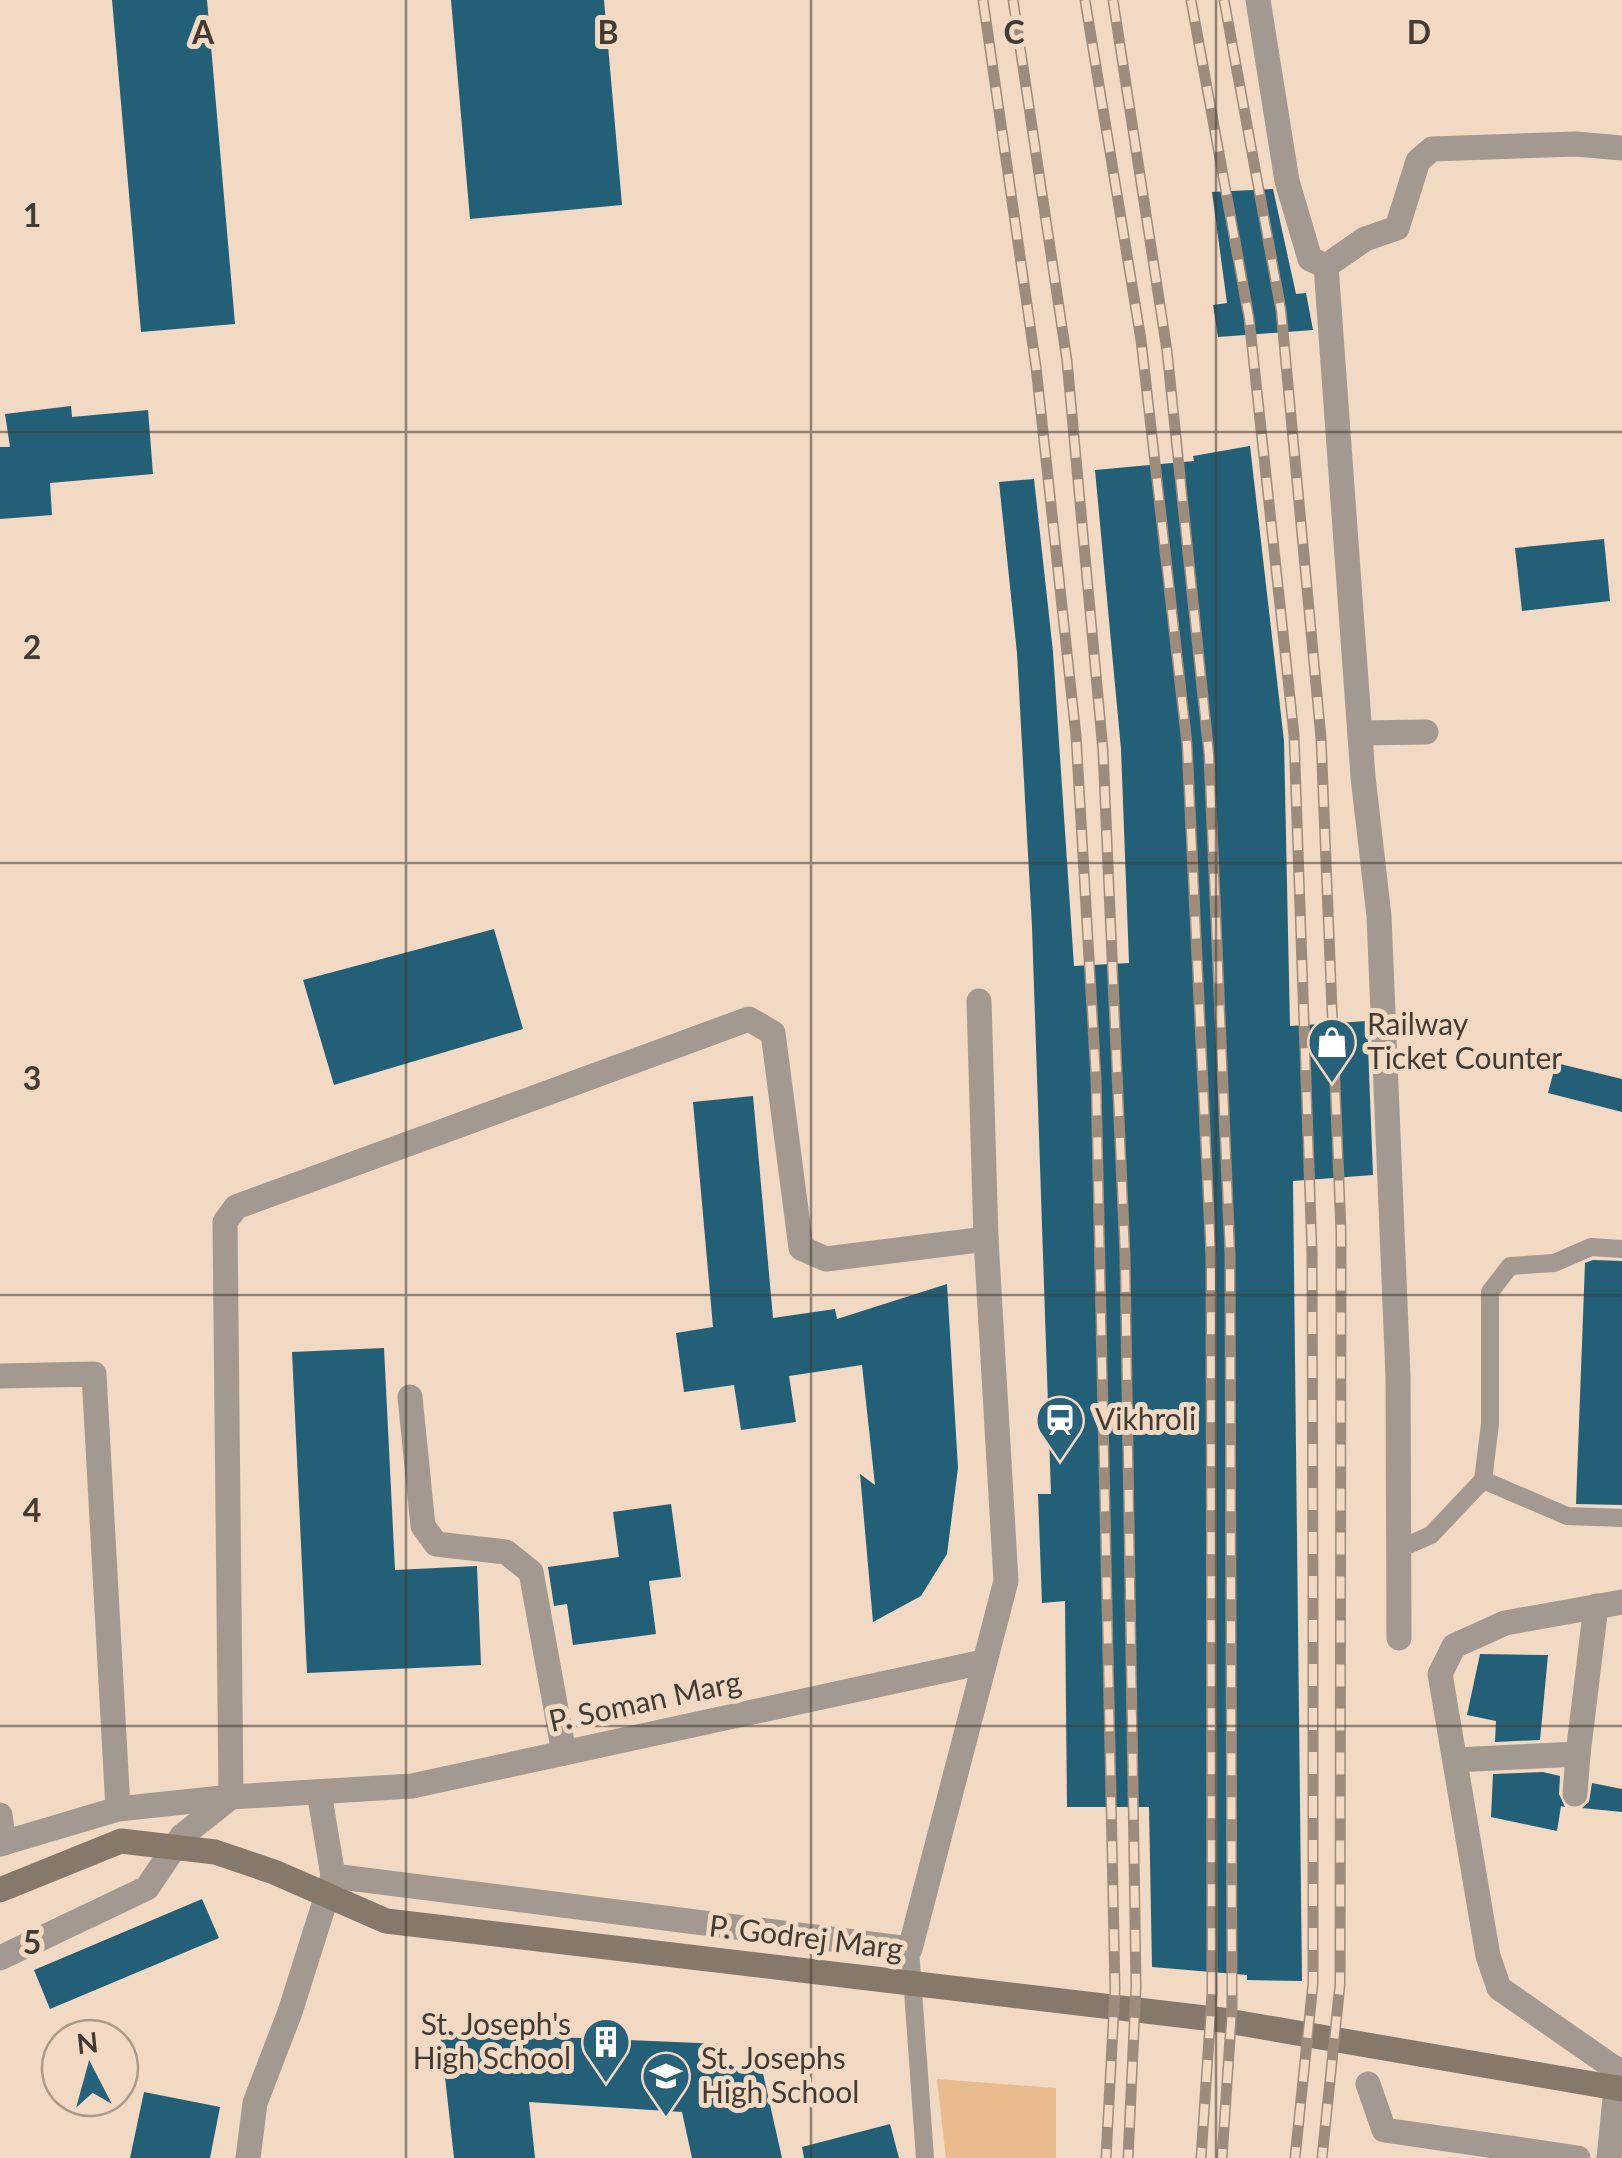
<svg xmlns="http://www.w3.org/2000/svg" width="1622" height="2158" viewBox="0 0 1622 2158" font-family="Lato,sans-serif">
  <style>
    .green { fill: #e9bb8f }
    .building { fill: #245f78 }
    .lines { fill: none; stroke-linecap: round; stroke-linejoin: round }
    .lane { stroke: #a39990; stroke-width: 18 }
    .street { stroke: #a39990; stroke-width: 25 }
    .secondary { stroke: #86786a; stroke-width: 25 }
    .rail-casing { stroke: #9d8c7c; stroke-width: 11 }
    .rail { stroke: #f1d9c3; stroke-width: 8; stroke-dasharray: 22; stroke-linecap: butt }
    .grid { fill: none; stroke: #443b32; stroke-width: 2.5; stroke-opacity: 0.55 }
    .labels { text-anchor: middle; stroke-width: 10; stroke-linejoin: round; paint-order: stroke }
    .poi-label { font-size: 30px; fill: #443b32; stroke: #f1d9c3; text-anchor: start }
    .street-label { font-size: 30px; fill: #443b32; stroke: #f1d9c3 }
    .grid-label { font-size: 32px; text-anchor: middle; font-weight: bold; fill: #443b32; stroke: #f1d9c3; stroke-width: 10; stroke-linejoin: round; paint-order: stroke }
  </style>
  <rect width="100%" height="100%" fill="#f1d9c3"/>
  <path class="green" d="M 937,2079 L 1056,2088 L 1056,2158 L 946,2158 Z"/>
  <g class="building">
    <path d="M 112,0 L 207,0 L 235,324 L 141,332 Z"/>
    <path d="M 451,0 L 604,0 L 622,205 L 470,219 Z"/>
    <path d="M 1273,189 L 1296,294 L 1306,293 L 1313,330 L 1218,337 L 1213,305 L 1227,303 L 1212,192 Z"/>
    <path d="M 71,406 L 72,417 L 148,410 L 153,474 L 50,483 L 52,515 L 0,519 L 0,447 L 10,447 L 5,414 Z"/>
    <path d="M 1250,446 L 1284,741 L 1290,1026 L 1367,1021 L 1373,1175 L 1293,1181 L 1302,1981 L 1247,1980 L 1247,1975 L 1152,1967 L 1149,1807 L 1067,1807 L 1065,1601 L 1042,1603 L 1038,1494 L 1051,1494 L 1032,927 L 1017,653 L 999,482 L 1034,479 L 1053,652 L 1074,966 L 1129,963 L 1121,749 L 1095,470 L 1194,461 L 1193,456 Z"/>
    <path d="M 1604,539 L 1610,601 L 1522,611 L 1515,548 Z"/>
    <path d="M 494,929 L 523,1029 L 334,1085 L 303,980 Z"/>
    <path d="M 1556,1063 L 1622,1079 L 1622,1112 L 1548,1093 Z"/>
    <path d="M 753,1096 L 773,1318 L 835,1309 L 837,1319 L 947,1284 L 958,1468 L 947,1554 L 921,1596 L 873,1622 L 860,1474 L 875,1485 L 862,1365 L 789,1376 L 796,1422 L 741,1430 L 734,1385 L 684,1392 L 676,1333 L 713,1327 L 693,1102 Z"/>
    <path d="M 1593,1260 L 1622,1261 L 1622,1505 L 1576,1504 L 1585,1263 Z"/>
    <path d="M 384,1348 L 395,1570 L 477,1566 L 481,1665 L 307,1673 L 292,1352 Z"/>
    <path d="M 671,1504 L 681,1577 L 649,1581 L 656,1634 L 573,1645 L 567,1604 L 554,1606 L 548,1567 L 619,1557 L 613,1512 Z"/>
    <path d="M 1480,1654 L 1548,1655 L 1540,1740 L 1495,1742 L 1496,1721 L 1467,1715 Z"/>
    <path d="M 1543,1772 L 1560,1776 L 1559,1794 L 1565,1807 L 1561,1806 L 1557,1831 L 1491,1817 L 1493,1774 Z"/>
    <path d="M 1592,1783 L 1622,1789 L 1622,1812 L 1582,1808 L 1589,1802 Z"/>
    <path d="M 202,1899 L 219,1938 L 50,2009 L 34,1970 Z"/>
    <path d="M 440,2032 L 723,2044 L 727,2068 L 760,2060 L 782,2158 L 692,2158 L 682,2112 L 529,2102 L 535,2158 L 454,2158 Z"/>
    <path d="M 144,2092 L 220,2107 L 210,2158 L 130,2158 Z"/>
    <path d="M 890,2124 L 899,2158 L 804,2158 L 802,2147 Z"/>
  </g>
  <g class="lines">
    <g class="lane">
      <path d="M 1483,1480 L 1567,1516 L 1622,1518"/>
      <path d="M 1399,1549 L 1431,1535 L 1483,1480 L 1490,1424 L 1490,1292 L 1510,1266 L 1554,1263 L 1591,1247 L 1622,1249"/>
      <path d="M 910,1949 L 925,2158"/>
    </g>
    <g class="street">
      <path d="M 1258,0 L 1287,181 L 1310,259 L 1326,266"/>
      <path d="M 1326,266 L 1363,777 L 1379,916 L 1398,1376 L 1399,1638"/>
      <path d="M 1326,266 L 1365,239 L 1397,228 L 1418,161 L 1432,149 L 1576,144 L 1622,148"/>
      <path d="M 1360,733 L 1426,732"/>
      <path d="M 0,1376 L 94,1374 L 118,1809"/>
      <path d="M 410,1397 L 423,1526 L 436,1544 L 506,1552 L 531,1572 L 564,1753"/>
      <path d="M 1455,1760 L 1578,1754 L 1596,1606"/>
      <path d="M 319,1792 L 333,1876 L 910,1949 L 1006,1581 L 986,1239 L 979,1001"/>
      <path d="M 1575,1794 L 1578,1754"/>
      <path d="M 231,1797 L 225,1222 L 236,1207 L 749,1019 L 773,1033 L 801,1248 L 826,1259 L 986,1239"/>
      <path d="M 0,1815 L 4,1843"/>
      <path d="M 0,1844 L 118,1809 L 231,1797 L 412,1786 L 983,1662"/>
      <path d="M 0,1958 L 147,1888 L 182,1836 L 231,1797"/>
      <path d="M 1617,2070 L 1499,1988 L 1488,1956 L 1440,1674 L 1454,1646 L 1505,1623 L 1622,1602"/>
      <path d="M 1368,2084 L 1384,2130 L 1578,2158"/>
      <path d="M 248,2158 L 255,2103 L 290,2012 L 333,1876"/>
      <path d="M 1609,2158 L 1618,2069"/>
    </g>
    <path class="secondary" d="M 0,1890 L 121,1841 L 215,1852 L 274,1872 L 386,1921 L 1222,2020 L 1622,2089"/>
    <g class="rail-casing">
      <g id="rail">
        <path d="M 983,0 L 1036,367 L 1076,736 L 1096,1078 L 1115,1989 L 1106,2158"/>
        <path d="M 1013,0 L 1067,361 L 1103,751 L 1125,1255 L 1136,1987 L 1128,2158"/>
        <path d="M 1085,0 L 1141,340 L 1187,744 L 1211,1257 L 1212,1994 L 1201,2158"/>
        <path d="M 1113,0 L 1167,351 L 1209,755 L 1230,1254 L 1232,2008 L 1222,2158"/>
        <path d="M 1191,0 L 1249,318 L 1294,735 L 1312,1252 L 1313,1607 L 1313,1983 L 1295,2158"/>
        <path d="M 1224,0 L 1281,310 L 1321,738 L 1341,1232 L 1340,1984 L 1322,2158"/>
      </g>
    </g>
    <use href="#rail" class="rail"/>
  </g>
  <path class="grid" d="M 406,0 L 406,2158M 811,0 L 811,2158M 1216,0 L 1216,2158M 0,432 L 1622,432M 0,863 L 1622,863M 0,1295 L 1622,1295M 0,1726 L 1622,1726"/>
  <defs>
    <g id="shop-pin" transform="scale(2.5)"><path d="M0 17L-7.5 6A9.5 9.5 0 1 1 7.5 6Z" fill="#27627a" stroke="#f1d9c3"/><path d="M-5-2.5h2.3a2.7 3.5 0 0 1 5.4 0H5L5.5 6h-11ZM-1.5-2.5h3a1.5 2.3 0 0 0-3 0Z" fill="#fff"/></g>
    <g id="station-pin" transform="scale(2.5)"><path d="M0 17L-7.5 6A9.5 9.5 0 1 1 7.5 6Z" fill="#27627a" stroke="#f1d9c3"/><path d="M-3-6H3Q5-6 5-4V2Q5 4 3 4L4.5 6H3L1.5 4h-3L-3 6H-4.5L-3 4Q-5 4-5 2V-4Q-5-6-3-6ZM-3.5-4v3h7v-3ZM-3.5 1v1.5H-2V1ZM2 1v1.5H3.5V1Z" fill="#fff"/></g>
    <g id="building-pin" transform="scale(2.5)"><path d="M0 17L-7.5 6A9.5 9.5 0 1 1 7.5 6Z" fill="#27627a" stroke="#f1d9c3"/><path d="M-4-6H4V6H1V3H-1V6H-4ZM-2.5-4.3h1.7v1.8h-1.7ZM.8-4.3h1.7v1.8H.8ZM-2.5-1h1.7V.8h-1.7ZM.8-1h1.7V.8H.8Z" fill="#fff"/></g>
    <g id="school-pin" transform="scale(2.5)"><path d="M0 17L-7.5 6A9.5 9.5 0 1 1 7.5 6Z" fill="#27627a" stroke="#f1d9c3"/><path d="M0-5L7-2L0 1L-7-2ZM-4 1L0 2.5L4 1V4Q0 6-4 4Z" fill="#fff"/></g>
  </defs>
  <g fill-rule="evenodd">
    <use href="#shop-pin" x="1332" y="1042"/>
    <use href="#station-pin" x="1060" y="1420"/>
    <use href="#building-pin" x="606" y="2042"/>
    <use href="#school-pin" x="666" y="2076"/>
  </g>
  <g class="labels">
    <g class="poi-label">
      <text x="1367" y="1035">Railway<tspan x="1367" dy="34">Ticket Counter</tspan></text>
      <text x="1095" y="1430">Vikhroli</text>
      <text x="571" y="2035" text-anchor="end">St. Joseph's<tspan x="571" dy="34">High School</tspan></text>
      <text x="701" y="2069">St. Josephs<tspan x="701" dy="34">High School</tspan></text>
    </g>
    <g class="street-label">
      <text transform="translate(645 1702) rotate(-12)" y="10">P. Soman Marg</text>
      <text transform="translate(806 1938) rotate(7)" y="10">P. Godrej Marg</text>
    </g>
  </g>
  <g class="grid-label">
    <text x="203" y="44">A</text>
    <text x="608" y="44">B</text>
    <text x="1014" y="44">C</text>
    <text x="1419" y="44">D</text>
    <text x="32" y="227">1</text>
    <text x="32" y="659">2</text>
    <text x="32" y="1090">3</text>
    <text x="32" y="1522">4</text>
    <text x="32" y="1954">5</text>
  </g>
  <g transform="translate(90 2068) rotate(354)"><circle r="48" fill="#f1d9c3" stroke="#ac9a89" stroke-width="2.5"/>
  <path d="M0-8L18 38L0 25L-18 38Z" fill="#27627a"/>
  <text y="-15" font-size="28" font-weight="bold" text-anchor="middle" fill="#443b32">N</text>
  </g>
</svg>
